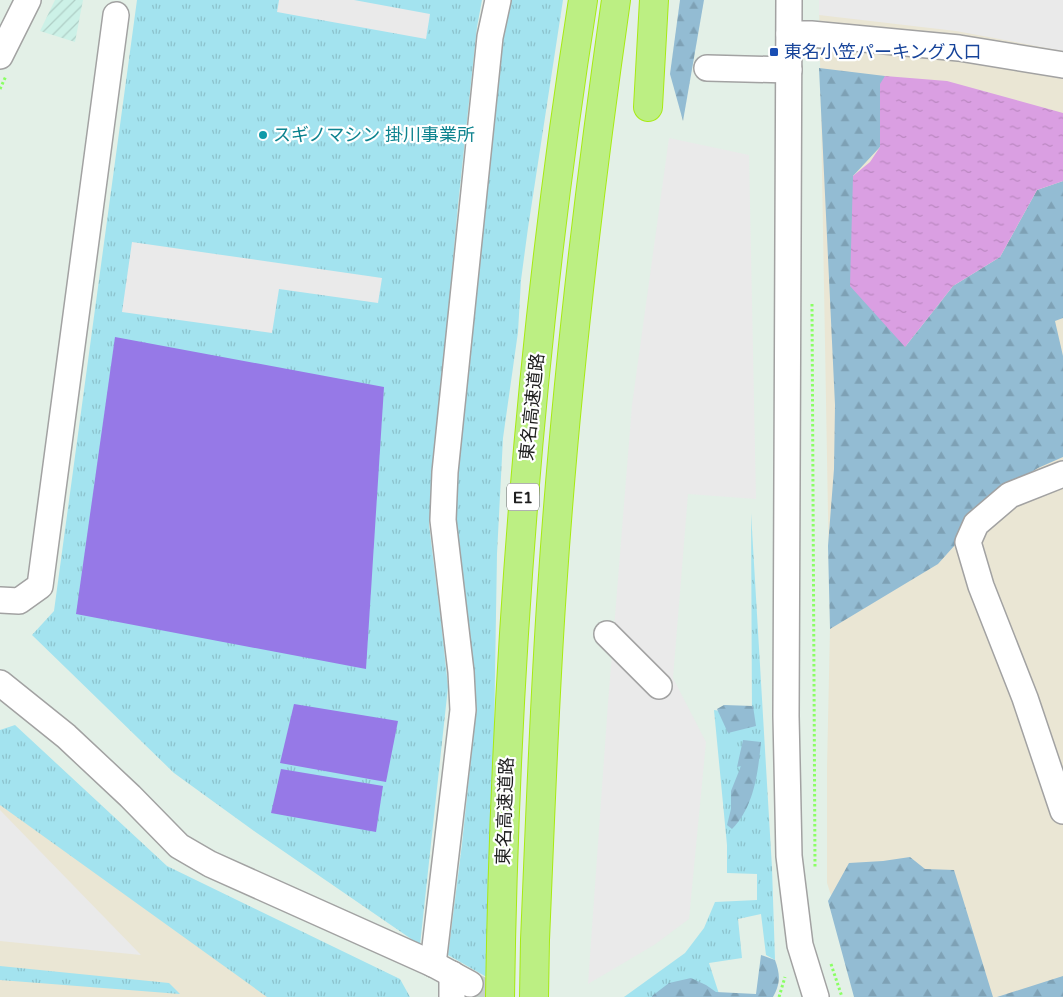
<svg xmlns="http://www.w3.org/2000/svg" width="1063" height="997" viewBox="0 0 1063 997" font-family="'Varela Round','Noto Sans JP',sans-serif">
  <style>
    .industrial { fill: #eae6d4 }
    .farmland { fill: url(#farmland-furrows) }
    .grass { fill: url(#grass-tufts) }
    .forest { fill: url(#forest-firs) }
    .pitch { fill: #9679e7 }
    .parking { fill: #eaeaea }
    .water { fill: url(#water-ripples) }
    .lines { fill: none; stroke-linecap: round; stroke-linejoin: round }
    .minor-tunnel { stroke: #c5d0c9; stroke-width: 25; stroke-dasharray: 25 12; stroke-linecap: butt }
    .minor-casing { stroke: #a2a2a2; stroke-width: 28 }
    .highway-casing { stroke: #a7ea13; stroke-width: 30 }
    .path { stroke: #8aff64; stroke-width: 3; stroke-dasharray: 2.5 2.5; stroke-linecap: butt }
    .minor { stroke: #fff; stroke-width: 25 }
    .highway { stroke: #bcef83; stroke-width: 28 }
    .transit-dot { fill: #1a4fb4; stroke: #fff; stroke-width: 2 }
    .culture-dot { fill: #0f9aa8; stroke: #fff; stroke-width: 2 }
    .labels { text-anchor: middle; stroke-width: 4.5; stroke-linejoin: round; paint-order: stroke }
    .shield { fill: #fff; stroke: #626262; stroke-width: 1 }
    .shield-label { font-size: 16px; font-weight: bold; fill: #1e1e1e }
    .transit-label { font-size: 18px; fill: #164399; stroke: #fff; text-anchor: start }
    .culture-label { font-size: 18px; fill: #0d838f; stroke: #fff; text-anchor: start }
    .street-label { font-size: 18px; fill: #1e1e1e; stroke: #fff }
  </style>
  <defs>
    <pattern id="farmland-furrows" width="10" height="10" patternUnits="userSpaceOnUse" patternTransform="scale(1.25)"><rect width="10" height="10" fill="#ccf1e7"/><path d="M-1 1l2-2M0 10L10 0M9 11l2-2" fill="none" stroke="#afcec6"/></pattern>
    <pattern id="grass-tufts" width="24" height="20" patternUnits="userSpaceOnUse" patternTransform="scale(1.25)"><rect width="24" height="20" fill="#a3e3ef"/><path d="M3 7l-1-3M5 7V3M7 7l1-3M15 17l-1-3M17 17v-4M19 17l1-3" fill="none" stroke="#8cc2cc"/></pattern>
    <pattern id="forest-firs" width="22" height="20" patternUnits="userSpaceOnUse" patternTransform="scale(1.25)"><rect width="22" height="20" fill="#93bcd3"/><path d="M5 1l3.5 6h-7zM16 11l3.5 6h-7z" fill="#7ea1b5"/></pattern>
    <pattern id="water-ripples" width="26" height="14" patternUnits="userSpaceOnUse" patternTransform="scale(1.25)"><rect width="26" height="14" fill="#da9fe2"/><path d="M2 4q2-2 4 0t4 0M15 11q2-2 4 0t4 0" fill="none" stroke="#bb88c1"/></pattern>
  </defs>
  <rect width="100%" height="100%" fill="#e3f0e7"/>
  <g class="industrial">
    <path d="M 819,0 L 1063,0 L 1063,997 L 864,997 L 827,883 L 827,768 L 830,629 Z"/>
    <path d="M 0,802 L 282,997 L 0,997 Z"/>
  </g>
  <path class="farmland" d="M 55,0 L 83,0 L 75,42 L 40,31 Z"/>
  <g class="grass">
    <path d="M 137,0 L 482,0 L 477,27 L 458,205 L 429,525 L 441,621 L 448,687 L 420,945 L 254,831 L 174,773 L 32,635 L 54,611 Z"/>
    <path d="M 504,0 L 563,0 L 528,228 L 521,280 L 518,332 L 503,438 L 497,554 L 490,979 L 448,955 L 462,844 L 476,710 L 451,520 L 462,437 L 465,374 L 474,318 L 491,89 Z"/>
    <path d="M 751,513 L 772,868 L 775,960 L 766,955 L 761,914 L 738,919 L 742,958 L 709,963 L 720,997 L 624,997 L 685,953 L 704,928 L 715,902 L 757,900 L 757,874 L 727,873 L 727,845 L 714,710 L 752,716 Z"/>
    <path d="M 15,725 L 167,866 L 400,979 L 410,997 L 267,997 L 0,805 L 0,730 Z"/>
    <path d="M 0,966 L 169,983 L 180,994 L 0,980 Z"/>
  </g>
  <g class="forest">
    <path d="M 680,0 L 704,0 L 683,121 L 670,74 Z"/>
    <path d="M 819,68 L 885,76 L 880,147 L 853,176 L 905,347 L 953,286 L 1000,257 L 1037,190 L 1063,181 L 1063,318 L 1055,321 L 1063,356 L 1063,457 L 1038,468 L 1006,488 L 938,564 L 830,629 L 828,546 L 834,469 L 835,405 Z"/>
    <path d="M 724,705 L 753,706 L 756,726 L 728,733 L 717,709 Z"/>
    <path d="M 743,740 L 761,742 C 758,773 754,807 732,829 L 727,825 L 731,809 L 731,791 L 741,766 L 737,767 Z"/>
    <path d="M 910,857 L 925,869 L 954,870 L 993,997 L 854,997 L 828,901 L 849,863 L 883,861 Z"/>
    <path d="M 761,955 L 775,960 C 780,974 781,983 773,997 L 652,997 L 652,996 L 669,983 L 691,978 L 706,985 L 716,992 L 756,994 Z"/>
    <path d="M 1063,976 L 1063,997 L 997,997 Z"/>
  </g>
  <g class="pitch">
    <path d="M 115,337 L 384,387 L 366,669 L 76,614 Z"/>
    <path d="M 294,704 L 398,721 L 386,782 L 280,763 Z"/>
    <path d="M 281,769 L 383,786 L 376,832 L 271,813 Z"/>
  </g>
  <g class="parking">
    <path d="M 279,0 L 354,0 L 430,14 L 426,39 L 277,12 Z"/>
    <path d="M 819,0 L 1063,0 L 1063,51 L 956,31 L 819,15 Z"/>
    <path d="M 669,138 L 749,155 L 756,499 L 688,494 L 673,678 L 706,742 L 689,919 L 654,945 L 588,984 L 608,703 L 632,405 Z"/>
    <path d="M 132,242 L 382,278 L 378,303 L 279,289 L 272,333 L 122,312 Z"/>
    <path d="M 0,810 L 141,955 L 0,941 Z"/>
  </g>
  <path class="water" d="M 885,76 L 947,81 L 1063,113 L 1063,181 L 1037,190 L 1000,257 L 953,286 L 905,347 L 850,286 L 853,176 L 870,162 L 880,147 L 880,84 Z"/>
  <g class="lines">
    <path class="minor-tunnel" d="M 470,984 L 498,997"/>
    <g class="minor-casing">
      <g id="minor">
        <path d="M 789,0 L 786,716 L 789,856 L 800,945 L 816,997"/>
        <path d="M 789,34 L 811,34 L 959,48 L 1063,65"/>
        <path d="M 0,56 L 28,0"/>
        <path d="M 707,68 L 789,70"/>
        <path d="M 1063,474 L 1010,495 L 976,524 L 968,542 L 981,586 L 1025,698 L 1063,811"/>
        <path d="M 0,600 L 19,601 L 40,586 L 116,15"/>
        <path d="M 607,634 L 659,686"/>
        <path d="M 0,683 L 66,736 L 130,796 L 179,846 L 210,864 L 433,964 L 470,984"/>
        <path d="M 433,964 L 463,710 L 461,672 L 443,520 L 445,472 L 490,37 L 498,0"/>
        <path d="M 452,997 L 452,974"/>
      </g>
    </g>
    <g class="highway-casing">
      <g id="highway">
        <path d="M 648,107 L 654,0"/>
        <path d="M 500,997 C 505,663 531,330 583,0"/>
        <path d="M 534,997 L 535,940 C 540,824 544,706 552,590 C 565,392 588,196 616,0"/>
      </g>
    </g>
    <g class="path">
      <path d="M 0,89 L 6,76"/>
      <path d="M 812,304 L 815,868"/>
      <path d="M 831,964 L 842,997"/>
      <path d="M 779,997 L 785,977"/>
    </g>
    <use href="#minor" class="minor"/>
    <use href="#highway" class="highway"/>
  </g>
  <rect class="transit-dot" x="769" y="47" width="10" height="10" rx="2.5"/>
  <circle class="culture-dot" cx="263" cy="135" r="5"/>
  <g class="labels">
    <rect class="shield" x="507" y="483.5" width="32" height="27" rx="4"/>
    <g class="shield-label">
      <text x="523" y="503">E1</text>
    </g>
    <g class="transit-label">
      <text x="784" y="58">東名小笠パーキング入口</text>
    </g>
    <g class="culture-label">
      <text x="273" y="141">スギノマシン 掛川事業所</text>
    </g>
    <g class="street-label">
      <text transform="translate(532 407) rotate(-84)" y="6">東名高速道路</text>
      <text transform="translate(505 811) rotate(-88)" y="6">東名高速道路</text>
    </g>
  </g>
</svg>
